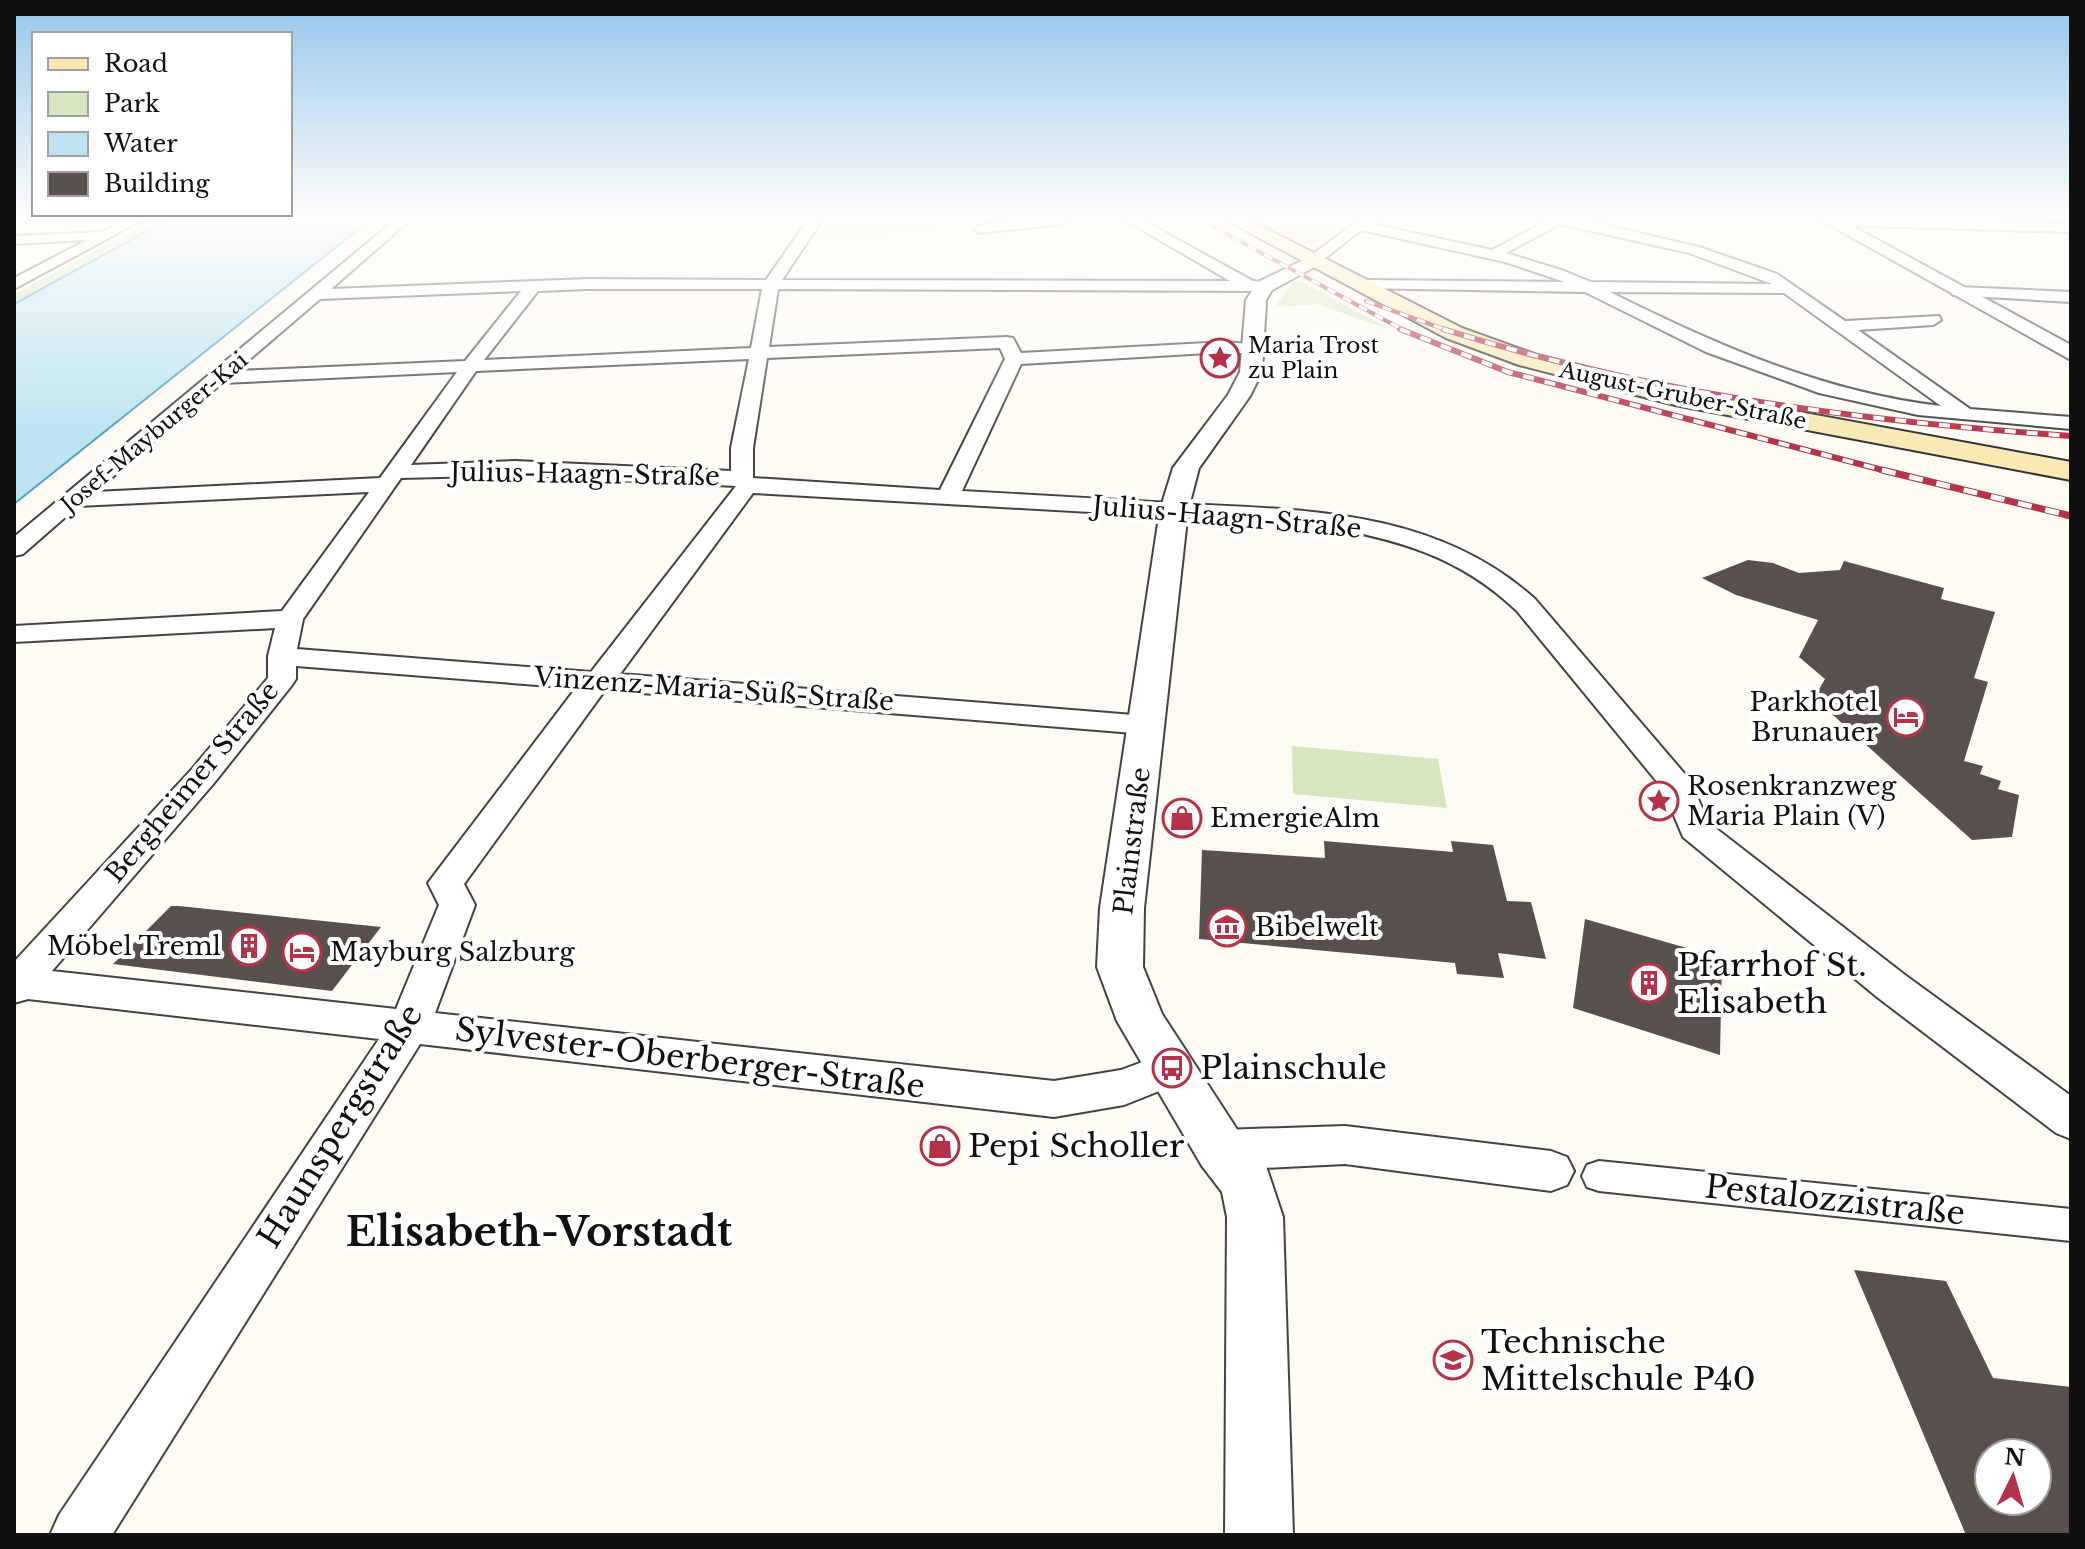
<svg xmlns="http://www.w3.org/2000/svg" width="2085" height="1549" viewBox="0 0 2085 1549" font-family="'Libre Baskerville',serif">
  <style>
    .industrial { fill: #ece5ed }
    .green { fill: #d8e6bf }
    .pitch { fill: #e8eed0 }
    .water { fill: #bce4f1; stroke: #4aa0c2; stroke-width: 2 }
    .building { fill: #58504d; fill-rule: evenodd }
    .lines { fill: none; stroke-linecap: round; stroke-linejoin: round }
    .pedestrian-casing { stroke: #434343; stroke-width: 4 }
    .minor-casing { stroke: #434343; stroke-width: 4 }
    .tertiary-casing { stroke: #434343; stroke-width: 4 }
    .secondary-casing { stroke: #323232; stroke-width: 4 }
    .pedestrian { fill: #fff; fill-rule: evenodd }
    .minor { fill: #fff; fill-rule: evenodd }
    .tertiary { fill: #fff; fill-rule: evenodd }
    .secondary { fill: #f8e9b5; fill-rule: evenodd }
    .rail-far2-casing { stroke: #b53348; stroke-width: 4 }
    .rail-far1-casing { stroke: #b53348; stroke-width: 6 }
    .rail-casing { stroke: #b53348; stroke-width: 7 }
    .rail-far2 { stroke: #fff; stroke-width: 3; stroke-dasharray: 9; stroke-linecap: butt }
    .rail-far1 { stroke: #fff; stroke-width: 4; stroke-dasharray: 11; stroke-linecap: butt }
    .rail { stroke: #fff; stroke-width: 5; stroke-dasharray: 14; stroke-linecap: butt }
    .labels { text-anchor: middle; stroke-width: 8; stroke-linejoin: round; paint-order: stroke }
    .far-poi-label { font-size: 22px; fill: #101010; stroke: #fff; text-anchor: start }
    .far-street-label { font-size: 22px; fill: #101010; stroke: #fff }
    .street-label { font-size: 26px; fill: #101010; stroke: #fff }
    .poi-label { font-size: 26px; fill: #101010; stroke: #fff; text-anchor: start }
    .near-poi-label { font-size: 32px; fill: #101010; stroke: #fff; text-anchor: start }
    .near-street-label { font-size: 32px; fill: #101010; stroke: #fff }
    .near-district-label { font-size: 40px; font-weight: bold; fill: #101010; stroke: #fff }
  </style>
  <rect width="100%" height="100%" fill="#fefbf4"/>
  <path class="industrial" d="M 1242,220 L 1371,220 L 1339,240 L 1307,243 L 1285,239 Z"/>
  <g class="green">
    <path d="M 154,220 L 167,220 L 14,304 L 14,294 Z"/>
    <path d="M 1299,280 L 1391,330 L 1317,304 L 1275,307 L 1292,284 Z"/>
    <path d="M 1292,746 L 1438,759 L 1447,808 L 1293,794 Z"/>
  </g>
  <path class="pitch" d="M 826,220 L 942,220 L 937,234 L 813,239 Z"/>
  <path class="water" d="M 167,220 L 370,220 L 14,504 L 14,304 Z"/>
  <g class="building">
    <path d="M 1748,560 L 1773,563 L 1799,573 L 1840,570 L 1844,561 L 1944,588 L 1941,599 L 1995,612 L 1974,678 L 1988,682 L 1964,761 L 1983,766 L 1980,774 L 2001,781 L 1998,789 L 2019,795 L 2012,837 L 1972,840 L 1814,698 L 1825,679 L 1799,657 L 1818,620 L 1736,595 L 1702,578 Z"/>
    <path d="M 1324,841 L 1453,852 L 1451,841 L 1493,845 L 1507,901 L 1531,902 L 1546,959 L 1498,953 L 1504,978 L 1457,974 L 1455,963 L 1199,939 L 1202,850 L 1325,858 Z"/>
    <path d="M 171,906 L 179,906 L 381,927 L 332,991 L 113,964 Z"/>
    <path d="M 1585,919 L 1722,958 L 1720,1055 L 1573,1008 Z"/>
    <path d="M 1854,1270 L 1946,1281 L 1993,1378 L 2071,1387 L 2071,1535 L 1966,1535 ZM 1989,1453 L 2037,1453 L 2037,1501 L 1989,1501 Z"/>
  </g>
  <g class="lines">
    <g class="pedestrian-casing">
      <path id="pedestrian" d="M 1599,1161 L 2071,1209 L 2071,1241 L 1599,1191 L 1587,1187 L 1582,1176 L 1587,1165 Z"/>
    </g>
    <g class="minor-casing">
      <g id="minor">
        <path d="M 125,220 L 142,220 L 14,289 L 14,278 L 87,240 L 14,244 L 14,236 L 102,232 Z"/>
        <path d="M 395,220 L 410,220 L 331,289 L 588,279 L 766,280 L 808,220 L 822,220 L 782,280 L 1230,281 L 1125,220 L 1142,220 L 1253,281 L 1271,283 L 1271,289 L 1265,291 L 778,289 L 769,347 L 1007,337 L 1013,338 L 1021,353 L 1225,342 L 1261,345 L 1264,349 L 1255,354 L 1225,352 L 1021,364 L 962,491 C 1037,495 1112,499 1187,504 C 1311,510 1437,511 1535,599 L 1689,779 L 1709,823 L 1905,975 L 2071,1096 L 2071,1139 L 2056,1133 L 1877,997 L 1683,837 L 1663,789 L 1517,611 C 1458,555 1398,540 1320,525 L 753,493 L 620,674 L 1146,716 L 1157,719 L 1161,725 L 1157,731 L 1146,734 L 605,690 L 464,884 L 475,905 L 435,1013 L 1054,1081 L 1121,1070 L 1172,1051 L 1187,1056 L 1193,1068 L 1187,1080 L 1124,1105 L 1054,1117 L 420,1044 L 112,1535 L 50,1535 L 59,1515 L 379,1039 L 28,999 L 14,1003 L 14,962 L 192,769 L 268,678 L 268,656 L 275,628 L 14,642 L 14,626 L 282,611 L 369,492 L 78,506 L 23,554 L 14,556 L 14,537 ZM 588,289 L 762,289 L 751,348 L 484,360 L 538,291 ZM 521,291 L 465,361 L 236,371 L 320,299 ZM 1000,348 L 1005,359 L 940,490 L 753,478 L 753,448 L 767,358 ZM 749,359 L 731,448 L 731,471 L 515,461 L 411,465 L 476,371 ZM 457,372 L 380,478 L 95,492 L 222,383 ZM 515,475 L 736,486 L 591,672 L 297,649 L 303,619 L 401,478 ZM 296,666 L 576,688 L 428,883 L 439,905 L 396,1009 L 52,971 L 214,783 L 292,685 L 296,679 Z"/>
        <path d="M 1025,220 L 1068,220 L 1061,224 L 980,233 L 973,229 L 980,225 Z"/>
        <path d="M 1359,220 L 1378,220 L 1372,224 L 1492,250 L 1548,220 L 1583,220 L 1699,247 L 1777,274 L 1845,321 L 1939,316 L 1941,320 L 1933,325 L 1858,330 L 1970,409 L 2071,417 L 2071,429 L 1918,415 L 1819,393 L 1706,352 L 1585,292 L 1356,288 L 1354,285 L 1362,280 L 1565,282 L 1505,262 L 1361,230 L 1319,263 L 1309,263 L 1309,257 ZM 1560,224 L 1689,253 L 1772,284 L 1591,282 L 1564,271 L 1506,253 ZM 1610,292 L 1784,293 L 1941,406 C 1823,392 1716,345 1610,292 Z"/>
        <path d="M 1935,220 L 2071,224 L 2071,232 L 1831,225 L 1824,221 Z"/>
        <path d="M 1959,287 L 2071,292 L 2071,302 L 1953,295 L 1951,292 Z"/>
        <path d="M 1345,1126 L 1551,1151 L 1567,1157 L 1574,1171 L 1567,1185 L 1551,1191 L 1345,1164 L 1221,1170 L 1205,1164 L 1199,1150 L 1205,1136 L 1221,1130 Z"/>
      </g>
    </g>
    <g class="tertiary-casing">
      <g id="tertiary">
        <path d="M 1821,220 L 1841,220 L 2071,345 L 2071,360 Z"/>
        <path d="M 1314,255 L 1320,256 L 1323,260 L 1320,264 L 1272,290 L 1266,300 L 1262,372 L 1250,396 L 1199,468 L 1188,510 L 1144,908 L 1143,967 L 1162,1014 L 1240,1134 L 1266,1166 L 1283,1217 L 1293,1535 L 1225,1535 L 1227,1217 L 1222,1192 L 1202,1166 L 1117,1021 L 1097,967 L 1100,908 L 1160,510 L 1173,468 L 1228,395 L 1240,372 L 1246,300 L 1258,282 Z"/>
      </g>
    </g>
    <g class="secondary-casing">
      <path id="secondary" d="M 1226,220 L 1249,220 L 1462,328 L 1537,355 L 1675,389 L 2071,462 L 2071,480 L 1675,405 L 1519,365 L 1446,338 Z"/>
    </g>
    <use href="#pedestrian" class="pedestrian"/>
    <use href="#minor" class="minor"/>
    <use href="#tertiary" class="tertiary"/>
    <use href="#secondary" class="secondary"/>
    <g class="rail-far2-casing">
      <g id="rail-far2">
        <path d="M 1201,220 L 1405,331"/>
        <path d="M 1366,301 L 1449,331"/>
      </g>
    </g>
    <g class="rail-far1-casing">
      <g id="rail-far1">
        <path d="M 1400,329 L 1508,372 L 1890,472"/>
        <path d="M 1443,329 C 1645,393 1860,421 2071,436"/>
      </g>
    </g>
    <g class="rail-casing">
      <path id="rail" d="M 1882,470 L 2071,516"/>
    </g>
    <use href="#rail-far2" class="rail-far2"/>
    <use href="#rail-far1" class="rail-far1"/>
    <use href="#rail" class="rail"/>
  </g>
  <linearGradient id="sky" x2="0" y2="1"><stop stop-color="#96c7ec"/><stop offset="0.5" stop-color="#fffdfa"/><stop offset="1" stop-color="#fffdfa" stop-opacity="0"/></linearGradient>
  <rect width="2085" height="437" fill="url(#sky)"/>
  <defs>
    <g id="sight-ring" transform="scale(2)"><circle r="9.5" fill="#fff" stroke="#b53348" stroke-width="1.5"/><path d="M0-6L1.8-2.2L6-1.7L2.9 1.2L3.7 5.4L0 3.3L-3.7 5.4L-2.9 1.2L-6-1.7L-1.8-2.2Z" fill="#b53348"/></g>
    <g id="hotel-ring" transform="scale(2)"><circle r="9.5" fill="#fff" stroke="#b53348" stroke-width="1.5"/><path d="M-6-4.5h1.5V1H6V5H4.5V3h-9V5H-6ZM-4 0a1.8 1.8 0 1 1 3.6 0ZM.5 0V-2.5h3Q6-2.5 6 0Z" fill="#b53348"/></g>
    <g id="shop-ring" transform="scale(2)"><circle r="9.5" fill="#fff" stroke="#b53348" stroke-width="1.5"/><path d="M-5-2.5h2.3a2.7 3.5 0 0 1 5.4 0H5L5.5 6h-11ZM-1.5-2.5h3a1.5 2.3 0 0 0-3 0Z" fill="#b53348"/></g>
    <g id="museum-ring" transform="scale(2)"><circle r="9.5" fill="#fff" stroke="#b53348" stroke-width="1.5"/><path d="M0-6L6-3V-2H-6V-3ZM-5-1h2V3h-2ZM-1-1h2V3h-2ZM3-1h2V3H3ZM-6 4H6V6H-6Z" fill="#b53348"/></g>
    <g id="building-ring" transform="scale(2)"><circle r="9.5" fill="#fff" stroke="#b53348" stroke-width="1.5"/><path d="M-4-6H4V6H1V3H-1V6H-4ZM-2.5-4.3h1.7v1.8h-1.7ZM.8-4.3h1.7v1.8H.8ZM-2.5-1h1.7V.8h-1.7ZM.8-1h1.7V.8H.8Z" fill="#b53348"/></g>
    <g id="bus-ring" transform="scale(2)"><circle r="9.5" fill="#fff" stroke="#b53348" stroke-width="1.5"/><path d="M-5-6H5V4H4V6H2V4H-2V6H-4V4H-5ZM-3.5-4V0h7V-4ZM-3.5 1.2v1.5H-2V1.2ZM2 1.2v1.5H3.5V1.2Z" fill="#b53348"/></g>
    <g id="school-ring" transform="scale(2)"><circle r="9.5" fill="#fff" stroke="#b53348" stroke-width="1.5"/><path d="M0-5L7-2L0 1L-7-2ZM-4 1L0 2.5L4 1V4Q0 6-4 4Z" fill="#b53348"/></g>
  </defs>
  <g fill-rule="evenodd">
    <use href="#sight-ring" x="1220" y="358"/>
    <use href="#hotel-ring" x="1906" y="717"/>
    <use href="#sight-ring" x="1659" y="801"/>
    <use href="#shop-ring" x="1182" y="818"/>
    <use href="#museum-ring" x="1227" y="927"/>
    <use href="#building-ring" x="249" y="946"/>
    <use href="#hotel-ring" x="302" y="952"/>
    <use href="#building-ring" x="1649" y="983"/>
    <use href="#bus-ring" x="1172" y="1068"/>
    <use href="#shop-ring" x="940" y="1146"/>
    <use href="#school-ring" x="1453" y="1360"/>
  </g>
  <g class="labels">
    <g class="far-poi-label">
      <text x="1248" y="353">Maria Trost<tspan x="1248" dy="25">zu Plain</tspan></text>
    </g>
    <g class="far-street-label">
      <text transform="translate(1683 395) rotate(12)" y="8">August-Gruber-Straße</text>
      <text transform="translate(154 432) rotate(-40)" y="8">Josef-Mayburger-Kai</text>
    </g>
    <g class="street-label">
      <text transform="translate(585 474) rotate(1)" y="9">Julius-Haagn-Straße</text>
      <text transform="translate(1227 517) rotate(5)" y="9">Julius-Haagn-Straße</text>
      <text transform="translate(714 689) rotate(4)" y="9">Vinzenz-Maria-Süß-Straße</text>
      <text transform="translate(192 782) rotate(-50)" y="9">Bergheimer Straße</text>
      <text transform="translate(1132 841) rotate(-83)" y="9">Plainstraße</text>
    </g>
    <g class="poi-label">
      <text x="1878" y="711" text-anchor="end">Parkhotel<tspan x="1878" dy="30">Brunauer</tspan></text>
      <text x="1687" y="795">Rosenkranzweg<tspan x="1687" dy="30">Maria Plain (V)</tspan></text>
      <text x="1210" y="827">EmergieAlm</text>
      <text x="1255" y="936">Bibelwelt</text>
      <text x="221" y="955" text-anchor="end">Möbel Treml</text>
      <text x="330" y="961">Mayburg Salzburg</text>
    </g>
    <g class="near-poi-label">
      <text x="1677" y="976">Pfarrhof St.<tspan x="1677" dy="37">Elisabeth</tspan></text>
      <text x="1200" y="1079">Plainschule</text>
      <text x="968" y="1157">Pepi Scholler</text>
      <text x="1481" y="1353">Technische<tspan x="1481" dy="37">Mittelschule P40</tspan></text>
    </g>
    <g class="near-street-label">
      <text transform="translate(690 1058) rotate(7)" y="11">Sylvester-Oberberger-Straße</text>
      <text transform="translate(340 1126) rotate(-58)" y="11">Haunspergstraße</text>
      <text transform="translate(1835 1200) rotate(6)" y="11">Pestalozzistraße</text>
    </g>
    <g class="near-district-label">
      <text x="539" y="1246">Elisabeth-Vorstadt</text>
    </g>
  </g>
  <rect width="2085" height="1549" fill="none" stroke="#101010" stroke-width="32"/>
  <rect x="32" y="32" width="260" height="184" fill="#ffffff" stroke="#9f9f9f" stroke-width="2"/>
  <rect x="48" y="58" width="40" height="12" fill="#f8e9b5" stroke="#9f9f9f" stroke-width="2"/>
  <text x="104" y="72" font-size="24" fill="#101010">Road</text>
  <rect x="48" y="92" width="40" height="24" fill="#d8e6bf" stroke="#9f9f9f" stroke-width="2"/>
  <text x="104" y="112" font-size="24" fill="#101010">Park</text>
  <rect x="48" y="132" width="40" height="24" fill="#bce4f1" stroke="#9f9f9f" stroke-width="2"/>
  <text x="104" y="152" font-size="24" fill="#101010">Water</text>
  <rect x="48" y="172" width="40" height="24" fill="#58504d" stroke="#9f9f9f" stroke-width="2"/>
  <text x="104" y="192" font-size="24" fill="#101010">Building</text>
  <g transform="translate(2013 1477) rotate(5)"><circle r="38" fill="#ffffff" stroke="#9f9f9f" stroke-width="2"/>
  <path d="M0-6L14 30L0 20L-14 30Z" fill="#b53348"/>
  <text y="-12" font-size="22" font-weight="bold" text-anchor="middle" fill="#101010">N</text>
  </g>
</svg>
